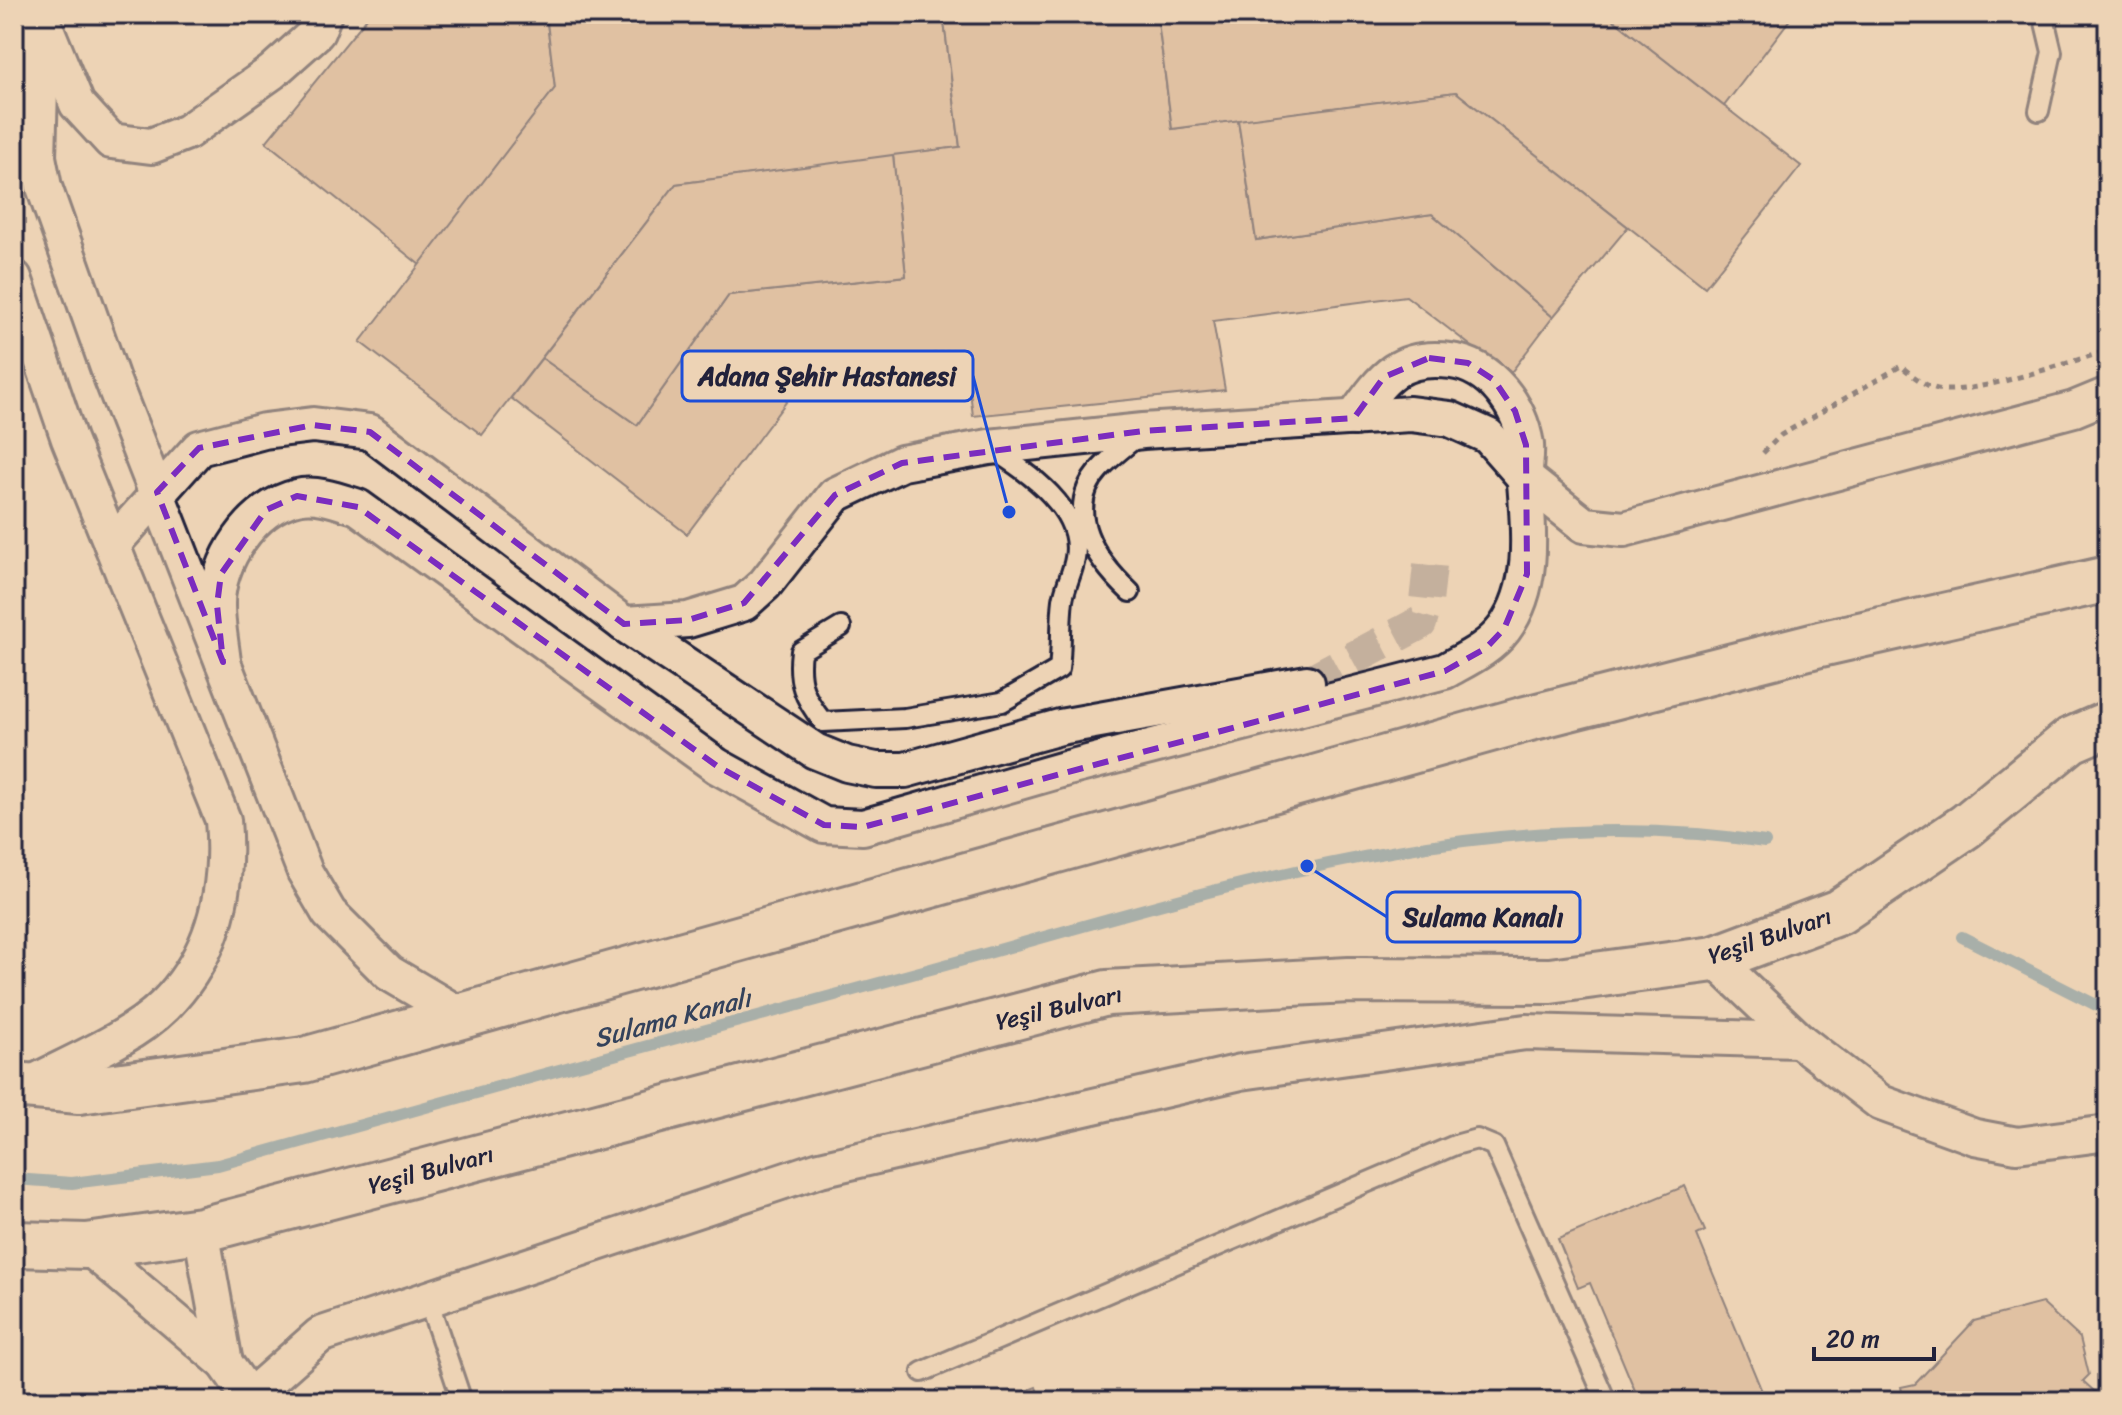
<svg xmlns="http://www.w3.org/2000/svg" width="2122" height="1415" viewBox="0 0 2122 1415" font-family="Sriracha,sans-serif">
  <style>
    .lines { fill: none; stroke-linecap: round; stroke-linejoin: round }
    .stream { stroke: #57839b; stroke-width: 12 }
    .building { fill: #d0aa8d; stroke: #22223b; stroke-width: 2 }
    .minor-tunnel { stroke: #c4b09d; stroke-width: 34; stroke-dasharray: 34 17; stroke-linecap: butt }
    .service-casing { stroke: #22223b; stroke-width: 24 }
    .minor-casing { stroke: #22223b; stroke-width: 40 }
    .secondary-casing { stroke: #22223b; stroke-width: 50 }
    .path { stroke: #22223b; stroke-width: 5; stroke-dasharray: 6 6; stroke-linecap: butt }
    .service { stroke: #edd3b5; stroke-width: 18 }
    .minor { stroke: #edd3b5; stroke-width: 34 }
    .secondary { stroke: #edd3b5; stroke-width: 44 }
    .marked { fill: none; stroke: #7b2cbf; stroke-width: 6; stroke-dasharray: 16 10; stroke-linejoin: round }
    .labels { text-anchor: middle; stroke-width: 6; stroke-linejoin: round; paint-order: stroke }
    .street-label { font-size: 24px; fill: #22223b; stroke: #edd3b5 }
    .water-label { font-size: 26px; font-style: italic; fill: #34425b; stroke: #edd3b5 }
    .leader { fill: none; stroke: #1d4ed8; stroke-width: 3 }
    .callout-dot { fill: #1d4ed8; stroke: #edd3b5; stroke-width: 3 }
    .callout { fill: #edd3b5; stroke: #1d4ed8; stroke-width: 3 }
    .callout-label { font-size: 26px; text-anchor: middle; font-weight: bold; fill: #22223b }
  </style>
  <rect width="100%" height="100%" fill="#edd3b5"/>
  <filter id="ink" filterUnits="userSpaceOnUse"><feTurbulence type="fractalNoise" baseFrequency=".0125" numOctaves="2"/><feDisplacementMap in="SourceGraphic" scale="16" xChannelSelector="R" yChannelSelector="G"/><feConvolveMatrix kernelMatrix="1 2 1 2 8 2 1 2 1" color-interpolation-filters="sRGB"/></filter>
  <g filter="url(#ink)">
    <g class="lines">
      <g class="stream">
        <path d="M 1962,937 L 2108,1011"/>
        <path d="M 14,1179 L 72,1183 L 218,1165 C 454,1098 690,1034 927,970 C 1197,896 1481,797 1765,842"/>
      </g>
    </g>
    <g class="building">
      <path d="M 370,14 L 546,14 L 555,88 L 420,265 L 266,142 Z"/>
      <path d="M 546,14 L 705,14 L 710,18 L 739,14 L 943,14 L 960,147 L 676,184 L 482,435 L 360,342 L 555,88 Z"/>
      <path d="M 943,14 L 1157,14 L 1172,129 L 1238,120 L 1256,240 L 1432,214 L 1553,317 L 1509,375 L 1406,296 L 1213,321 L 1225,390 L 973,416 L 965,349 L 808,373 L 687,534 L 511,398 L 542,358 L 637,425 L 729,295 L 906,276 L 893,155 L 960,147 Z"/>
      <path d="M 1157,14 L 1606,14 L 1801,166 L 1705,287 L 1456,92 L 1172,129 Z"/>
      <path d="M 1606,14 L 1794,14 L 1724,106 Z"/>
      <path d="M 1456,92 L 1628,227 L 1553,317 L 1432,214 L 1256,240 L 1238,120 Z"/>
      <path d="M 893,155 L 906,276 L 729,295 L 637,425 L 542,358 L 676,184 Z"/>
      <path d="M 1685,1186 L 1705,1231 L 1697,1235 L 1766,1401 L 1627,1401 L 1625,1397 L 1636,1393 L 1590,1283 L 1578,1288 L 1558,1239 Z"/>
      <path d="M 2042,1303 L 2080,1338 L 2089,1375 L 2083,1381 L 2105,1401 L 1904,1401 L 1901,1387 L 1915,1384 L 1974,1321 Z"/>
      <path d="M 1036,1387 L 1041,1401 L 999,1401 Z"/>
    </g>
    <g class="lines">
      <path class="minor-tunnel" d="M 1307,683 L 1420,623 L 1426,602 L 1431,556"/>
      <g class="service-casing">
        <g id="service">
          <path d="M 2039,111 L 2052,52 L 2043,14"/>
          <path d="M 1130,592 C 1097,561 1061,511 1100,469 C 1111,457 1126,446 1138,436"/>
          <path d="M 841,627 L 801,651 C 797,682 804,698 823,722 L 905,718 L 1002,702 L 1059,669 C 1062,646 1060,623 1063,600 C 1065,586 1073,572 1075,558 C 1084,509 1027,472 992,449"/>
          <path d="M 428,1300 L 462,1401"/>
          <path d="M 922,1372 L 1455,1145 L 1477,1139 L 1494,1146 L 1606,1401"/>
        </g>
      </g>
      <g class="minor-casing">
        <g id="minor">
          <path d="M 42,19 L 38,157 L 44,187 L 112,379 L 305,872 L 329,913 L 389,973 L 465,1018"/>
          <path d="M 47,31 L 77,104 L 111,141 L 151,146 L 187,132 L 272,72 L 317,32 L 324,14"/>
          <path d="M 14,278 L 69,439 L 223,820 C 229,889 215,955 164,1006 C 131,1039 68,1064 27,1086"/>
          <path d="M 112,545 L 199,448 L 264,431 L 313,425 L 370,432 L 624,624 L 688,620 L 744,603 L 765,584 L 835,495 L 902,463 L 989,447 L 1143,431 L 1410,414 L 1450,419 L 1488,436 L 1525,478 L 1584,525 L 1624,529 L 2074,409 L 2108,395"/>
          <path d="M 624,624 L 815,751 L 847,764 L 876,770 L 905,770 L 1060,727 L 1307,683"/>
          <path d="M 223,662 C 221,644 217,624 217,606 C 216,562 252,507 297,497 C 316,492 339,501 358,507 L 717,766 L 824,825 L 863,827 L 1068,768 L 1445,671 C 1466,659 1489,649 1504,629 C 1535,587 1529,531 1525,482 C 1524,470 1527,457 1526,445 C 1520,406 1491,366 1451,361 C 1398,354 1382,379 1354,418"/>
          <path d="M 1714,959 L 1799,1040 L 1881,1103 L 1975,1137 L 2017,1145 L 2108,1133"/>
          <path d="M 201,1230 L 225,1363"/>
          <path d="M 87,1246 L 225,1363 L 252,1401"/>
          <path d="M 251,1396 L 320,1335 L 820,1169 L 1241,1072 L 1526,1032 L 1799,1040"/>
        </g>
      </g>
      <g class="secondary-casing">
        <g id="secondary">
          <path d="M 14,1085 L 79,1091 L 304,1060 L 1526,719 L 1820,644 L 2108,579"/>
          <path d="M 14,1244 L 87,1246 L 201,1230 L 1107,993 L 1349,980 L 1550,981 L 1714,959 L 1839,912 L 1966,826 L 2071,740 L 2108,724"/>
        </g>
      </g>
      <path class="path" d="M 1763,453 L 1781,435 L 1901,366 C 1913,376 1928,389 1944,390 C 1983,392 2067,362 2108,351"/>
      <use href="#service" class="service"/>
      <use href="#minor" class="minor"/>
      <use href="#secondary" class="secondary"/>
    </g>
  </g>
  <path d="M0 0H2122V1415H0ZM 1429,358 L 1468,363 L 1494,380 L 1515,411 L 1526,445 L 1527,574 L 1504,629 L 1486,648 L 1445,671 L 863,827 L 824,825 L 717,766 L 358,507 L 297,496 L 266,510 L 221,574 L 217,605 L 223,662 L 157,492 L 199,448 L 313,425 L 370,432 L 624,624 L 688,620 L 744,603 L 835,495 L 902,463 L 1143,431 L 1354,418 L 1384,377 Z" fill="#edd3b5" fill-opacity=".55" fill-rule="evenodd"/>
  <path class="marked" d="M 1429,358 L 1468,363 L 1494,380 L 1515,411 L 1526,445 L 1527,574 L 1504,629 L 1486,648 L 1445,671 L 863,827 L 824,825 L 717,766 L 358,507 L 297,496 L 266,510 L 221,574 L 217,605 L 223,662 L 157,492 L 199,448 L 313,425 L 370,432 L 624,624 L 688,620 L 744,603 L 835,495 L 902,463 L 1143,431 L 1354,418 L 1384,377 Z"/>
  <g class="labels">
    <g class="street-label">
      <text transform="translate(1770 936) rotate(-19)" y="8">Yeşil Bulvarı</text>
      <text transform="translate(1059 1008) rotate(-13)" y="8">Yeşil Bulvarı</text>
      <text transform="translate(431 1170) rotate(-15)" y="8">Yeşil Bulvarı</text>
    </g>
    <g class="water-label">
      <text transform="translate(672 1018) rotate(-15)" y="9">Sulama Kanalı</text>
    </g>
  </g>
  <path class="leader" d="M1009 512L973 376M1307 866L1387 917"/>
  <g class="callout-dot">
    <circle cx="1009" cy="512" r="8"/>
    <circle cx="1307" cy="866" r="8"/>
  </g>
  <g class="callout">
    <rect x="682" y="351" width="291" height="50" rx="8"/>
    <rect x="1387" y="892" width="193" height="50" rx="8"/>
  </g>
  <g class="callout-label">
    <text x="827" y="385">Adana Şehir Hastanesi</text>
    <text x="1483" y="926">Sulama Kanalı</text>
  </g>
  <rect width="2122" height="1415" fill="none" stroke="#edd3b5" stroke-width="48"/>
  <rect x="24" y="24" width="2074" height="1367" fill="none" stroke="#22223b" stroke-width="3" filter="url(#ink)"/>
  <path d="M1814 1347v12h120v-12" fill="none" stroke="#22223b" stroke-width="4"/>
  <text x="1826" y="1347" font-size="24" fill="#22223b" stroke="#edd3b5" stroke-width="6" paint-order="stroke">20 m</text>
</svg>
